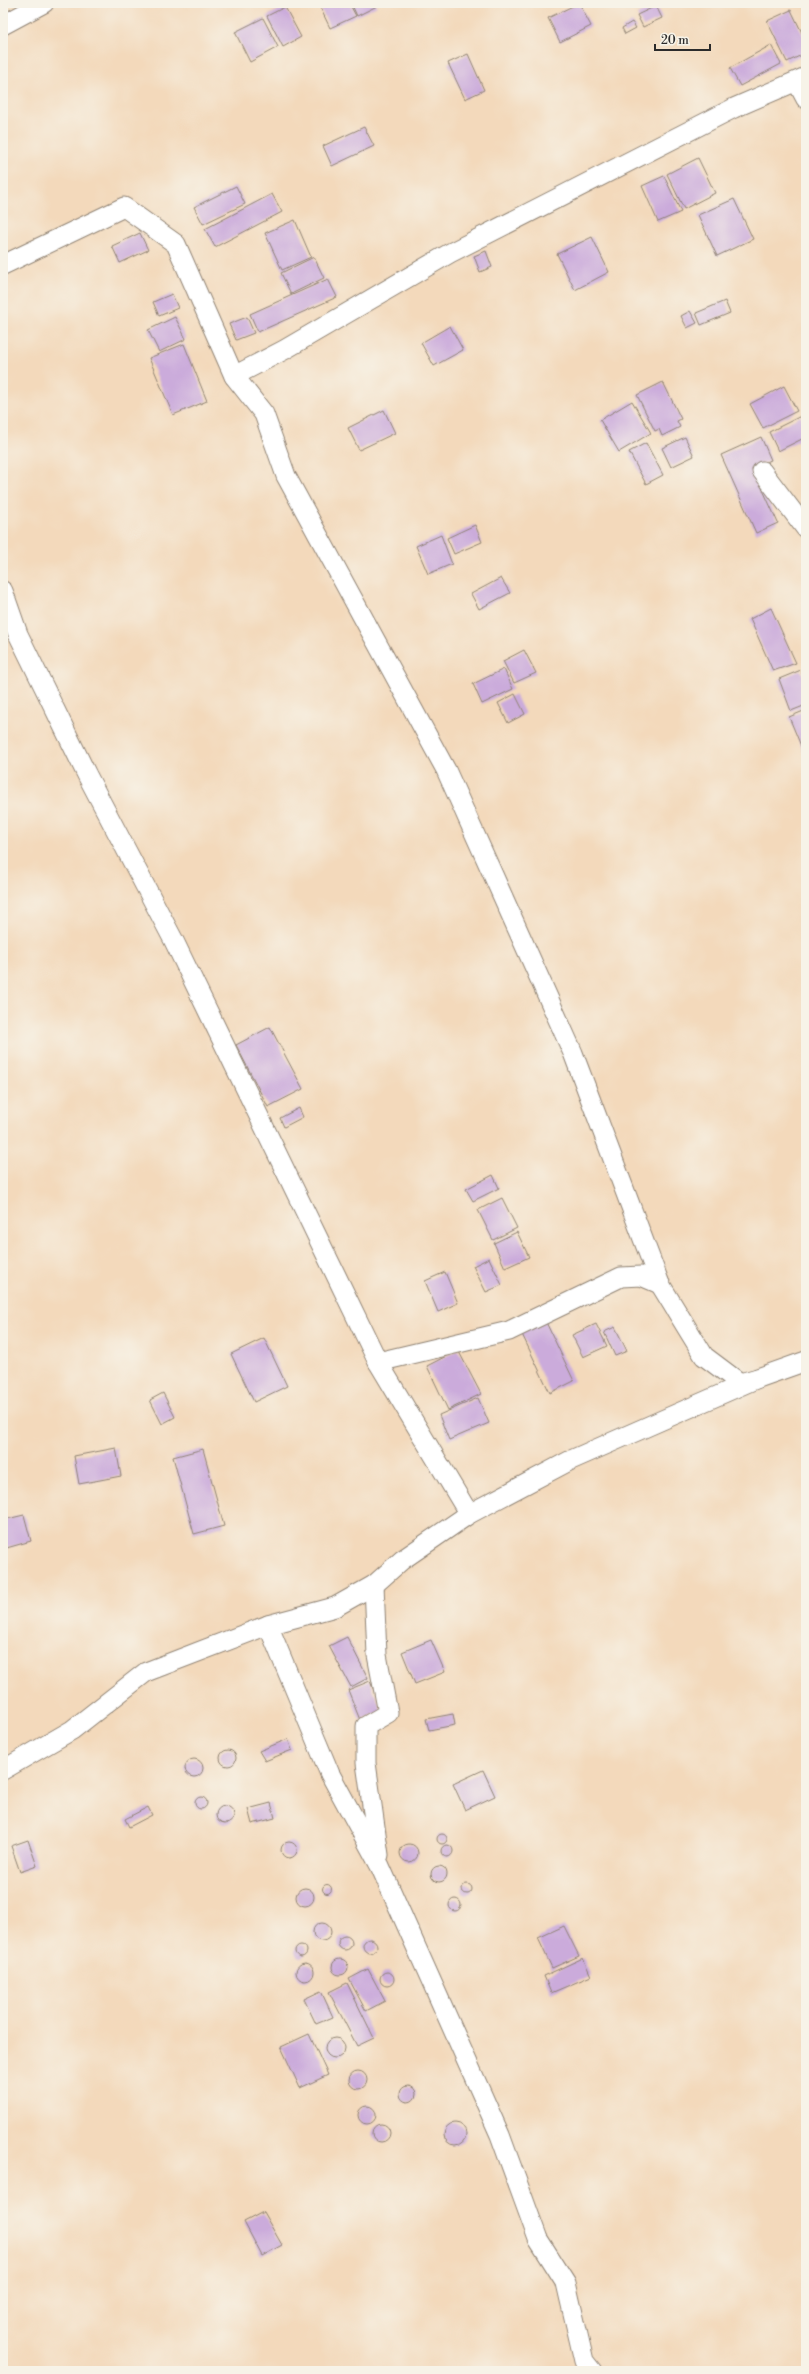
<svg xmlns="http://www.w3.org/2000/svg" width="809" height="2374" viewBox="0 0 809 2374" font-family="'Libre Bodoni',serif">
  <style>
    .building { fill: #cbabdb }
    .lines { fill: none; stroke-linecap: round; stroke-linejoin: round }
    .street-casing { stroke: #8f8273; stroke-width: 21 }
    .street { stroke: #fff; stroke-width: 19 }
  </style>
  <rect width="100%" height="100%" fill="#f7f3e8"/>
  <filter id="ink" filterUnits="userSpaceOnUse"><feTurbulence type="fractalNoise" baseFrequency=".025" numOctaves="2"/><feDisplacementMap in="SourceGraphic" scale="8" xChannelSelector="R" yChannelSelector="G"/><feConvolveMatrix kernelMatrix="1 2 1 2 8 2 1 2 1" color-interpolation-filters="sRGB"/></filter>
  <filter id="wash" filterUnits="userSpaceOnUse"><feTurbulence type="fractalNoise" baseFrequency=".012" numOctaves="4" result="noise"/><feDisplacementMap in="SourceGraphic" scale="16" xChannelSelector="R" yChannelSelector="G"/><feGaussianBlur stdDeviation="0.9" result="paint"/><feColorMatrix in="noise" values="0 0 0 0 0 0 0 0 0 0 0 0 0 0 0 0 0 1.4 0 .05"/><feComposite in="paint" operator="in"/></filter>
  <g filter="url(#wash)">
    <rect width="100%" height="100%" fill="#f3d9bb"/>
    <g id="blocks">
      <g class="building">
        <path d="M 318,3 L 349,3 L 356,16 L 330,28 Z"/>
        <path d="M 351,3 L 375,3 L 377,6 L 357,16 Z"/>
        <path d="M 579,3 L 591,26 L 560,42 L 548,18 Z"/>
        <path d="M 656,6 L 662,18 L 643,27 L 637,15 Z"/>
        <path d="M 285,7 L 301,37 L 283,47 L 267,16 Z"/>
        <path d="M 791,10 L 806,41 L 806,53 L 787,62 L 767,21 Z"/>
        <path d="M 263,18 L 278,47 L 250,62 L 235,32 Z"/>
        <path d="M 632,22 L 636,28 L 625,34 L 622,28 Z"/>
        <path d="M 771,45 L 781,64 L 740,86 L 730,68 Z"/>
        <path d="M 468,54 L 484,90 L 465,99 L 448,63 Z"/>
        <path d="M 364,127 L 374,146 L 332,166 L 323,146 Z"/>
        <path d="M 698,158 L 715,193 L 684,209 L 667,174 Z"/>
        <path d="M 664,176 L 681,212 L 658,222 L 642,186 Z"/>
        <path d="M 236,186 L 245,204 L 203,224 L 194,207 Z"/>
        <path d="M 272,194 L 282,212 L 215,247 L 205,229 Z"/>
        <path d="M 734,199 L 753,239 L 717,256 L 698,215 Z"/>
        <path d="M 295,220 L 311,257 L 282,270 L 265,233 Z"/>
        <path d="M 140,233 L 148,250 L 120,263 L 112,246 Z"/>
        <path d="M 592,237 L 609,272 L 575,290 L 557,254 Z"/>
        <path d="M 486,251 L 492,267 L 480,272 L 474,256 Z"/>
        <path d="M 314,257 L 324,278 L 291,294 L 281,273 Z"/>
        <path d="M 328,279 L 337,297 L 258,332 L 250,314 Z"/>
        <path d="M 172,294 L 178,308 L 159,316 L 153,302 Z"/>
        <path d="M 725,301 L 730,313 L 701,325 L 696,313 Z"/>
        <path d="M 690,311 L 697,323 L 687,328 L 681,316 Z"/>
        <path d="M 175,317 L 186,339 L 159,352 L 148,330 Z"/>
        <path d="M 247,317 L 254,333 L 236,340 L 229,324 Z"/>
        <path d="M 450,326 L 463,350 L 434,366 L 421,343 Z"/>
        <path d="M 184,344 L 207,401 L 173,415 L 149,358 Z"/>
        <path d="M 663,382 L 681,419 L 677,421 L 680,427 L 662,436 L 659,429 L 655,431 L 637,395 Z"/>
        <path d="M 784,386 L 797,411 L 763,428 L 750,404 Z"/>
        <path d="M 632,401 L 651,433 L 619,452 L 600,420 Z"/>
        <path d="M 384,410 L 395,433 L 359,450 L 348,428 Z"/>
        <path d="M 801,416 L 806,427 L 806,437 L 778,451 L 769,432 Z"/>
        <path d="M 685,437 L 694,456 L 671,467 L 662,448 Z"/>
        <path d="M 761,437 L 771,460 L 753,468 L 778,523 L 756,533 L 721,455 Z"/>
        <path d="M 646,443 L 663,475 L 646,484 L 629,452 Z"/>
        <path d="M 475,525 L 482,542 L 454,554 L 447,538 Z"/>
        <path d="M 441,535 L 452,564 L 428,574 L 416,546 Z"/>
        <path d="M 501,578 L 510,593 L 479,609 L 471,594 Z"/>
        <path d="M 771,608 L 796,663 L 773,671 L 750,619 Z"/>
        <path d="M 524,650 L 536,673 L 514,683 L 503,661 Z"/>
        <path d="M 504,669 L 513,689 L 482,704 L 473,684 Z"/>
        <path d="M 801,670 L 806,683 L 806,705 L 791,711 L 779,679 Z"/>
        <path d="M 515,694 L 525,714 L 508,723 L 498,703 Z"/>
        <path d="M 806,710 L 806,758 L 789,717 Z"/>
        <path d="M 270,1027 L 303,1089 L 268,1107 L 236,1045 Z"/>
        <path d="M 299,1108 L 303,1117 L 284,1127 L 280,1118 Z"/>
        <path d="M 493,1175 L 499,1188 L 473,1201 L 466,1189 Z"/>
        <path d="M 502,1198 L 517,1228 L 493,1240 L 478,1210 Z"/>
        <path d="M 517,1232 L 529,1257 L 505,1268 L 494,1243 Z"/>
        <path d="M 489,1258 L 502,1285 L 486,1292 L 473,1266 Z"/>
        <path d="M 445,1272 L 458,1303 L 438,1312 L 425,1281 Z"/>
        <path d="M 544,1318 L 574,1381 L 550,1393 L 520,1330 Z"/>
        <path d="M 596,1324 L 607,1346 L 583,1357 L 572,1335 Z"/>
        <path d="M 615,1327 L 627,1351 L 615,1356 L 604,1332 Z"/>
        <path d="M 264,1338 L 287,1386 L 254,1402 L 231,1354 Z"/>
        <path d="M 458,1350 L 481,1394 L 448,1410 L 427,1366 Z"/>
        <path d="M 163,1393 L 175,1417 L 162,1424 L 150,1400 Z"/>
        <path d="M 478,1398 L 489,1423 L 449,1440 L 439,1415 Z"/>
        <path d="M 116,1448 L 121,1476 L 79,1484 L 74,1456 Z"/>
        <path d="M 203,1449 L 224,1526 L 194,1534 L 173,1457 Z"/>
        <path d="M 24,1515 L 31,1541 L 3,1549 L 3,1520 Z"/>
        <path d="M 347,1637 L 368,1678 L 351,1687 L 329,1646 Z"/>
        <path d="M 431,1640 L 445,1672 L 415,1684 L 402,1652 Z"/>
        <path d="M 370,1681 L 382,1711 L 360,1720 L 348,1690 Z"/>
        <path d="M 453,1714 L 455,1725 L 429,1730 L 426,1719 Z"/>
        <path d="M 288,1739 L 292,1750 L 265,1761 L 259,1751 Z"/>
        <circle cx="228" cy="1758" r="8"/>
        <circle cx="194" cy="1768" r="9"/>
        <path d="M 483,1770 L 495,1796 L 465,1810 L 453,1784 Z"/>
        <circle cx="201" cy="1803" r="6"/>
        <path d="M 271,1803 L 275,1818 L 252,1824 L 248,1809 Z"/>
        <circle cx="225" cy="1815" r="9"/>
        <path d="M 148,1807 L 152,1815 L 129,1827 L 125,1819 Z"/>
        <circle cx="442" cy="1839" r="5"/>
        <path d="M 28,1840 L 37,1866 L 20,1872 L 11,1846 Z"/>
        <circle cx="289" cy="1850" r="8"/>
        <circle cx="409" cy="1853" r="9"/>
        <circle cx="447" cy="1851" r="6"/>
        <circle cx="439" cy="1874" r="8"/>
        <circle cx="467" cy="1889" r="5"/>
        <circle cx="327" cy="1889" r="4.5"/>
        <circle cx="305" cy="1897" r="9"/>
        <circle cx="455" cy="1905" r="6"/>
        <circle cx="322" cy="1932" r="9"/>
        <path d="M 564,1926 L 579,1956 L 552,1968 L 538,1938 Z"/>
        <circle cx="345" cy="1943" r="7"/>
        <circle cx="370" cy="1946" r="7"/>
        <circle cx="301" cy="1951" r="6"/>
        <path d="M 583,1958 L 591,1976 L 551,1993 L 544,1976 Z"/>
        <circle cx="340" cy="1967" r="8"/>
        <circle cx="305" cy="1972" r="9"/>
        <path d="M 368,1969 L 385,2001 L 366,2011 L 349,1979 Z"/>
        <circle cx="387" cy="1979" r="7"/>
        <path d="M 347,1983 L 374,2038 L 357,2046 L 329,1992 Z"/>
        <path d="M 321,1991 L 333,2017 L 316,2024 L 304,1999 Z"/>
        <path d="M 309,2034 L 328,2075 L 300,2088 L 281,2047 Z"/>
        <circle cx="335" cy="2048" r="10"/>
        <circle cx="358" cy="2080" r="9"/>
        <circle cx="408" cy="2094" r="8"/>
        <circle cx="367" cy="2115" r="9"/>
        <circle cx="455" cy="2134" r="11"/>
        <circle cx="381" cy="2133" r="9"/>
        <path d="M 263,2212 L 282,2245 L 262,2256 L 244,2222 Z"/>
      </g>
    </g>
  </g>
  <g filter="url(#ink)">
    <use href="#blocks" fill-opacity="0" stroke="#8f8273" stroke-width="1"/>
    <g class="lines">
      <g class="street-casing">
        <g id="street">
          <path d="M 3,25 L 44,3"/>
          <path d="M 797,82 L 806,99"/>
          <path d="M 3,265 L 124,207 L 176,244 L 234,376 L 284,350 L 450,253 L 734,108 L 806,77"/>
          <path d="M 234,376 L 264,414 L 286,476 L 446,770 L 573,1053 L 660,1284 L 704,1356 L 740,1383 L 758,1378"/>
          <path d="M 762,471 L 806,529"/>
          <path d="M 3,591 L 18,634 L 87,775 L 174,941 L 378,1362 L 469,1514"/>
          <path d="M 378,1362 L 509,1331 L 621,1277 L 641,1276 L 660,1284"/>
          <path d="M 374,1585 L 377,1655 L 388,1713 L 366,1726 L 366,1763 L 379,1855"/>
          <path d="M 268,1625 L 330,1774 L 380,1866 L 500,2135 L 538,2239 L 566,2283 L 584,2361 L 592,2371"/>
          <path d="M 3,1770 L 72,1730 L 146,1672 L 268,1625 L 335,1607 L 374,1585 L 402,1560 L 469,1514 L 571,1460 L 758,1378 L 806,1361"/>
        </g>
      </g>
      <use href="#street" class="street"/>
    </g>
  </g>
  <rect width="809" height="2374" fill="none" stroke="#f7f3e8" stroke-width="16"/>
  <path d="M655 44v6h55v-6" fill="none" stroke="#2b2b2b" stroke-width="2"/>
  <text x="661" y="44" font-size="12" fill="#2b2b2b" stroke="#f7f3e8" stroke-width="3" paint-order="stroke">20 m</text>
</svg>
